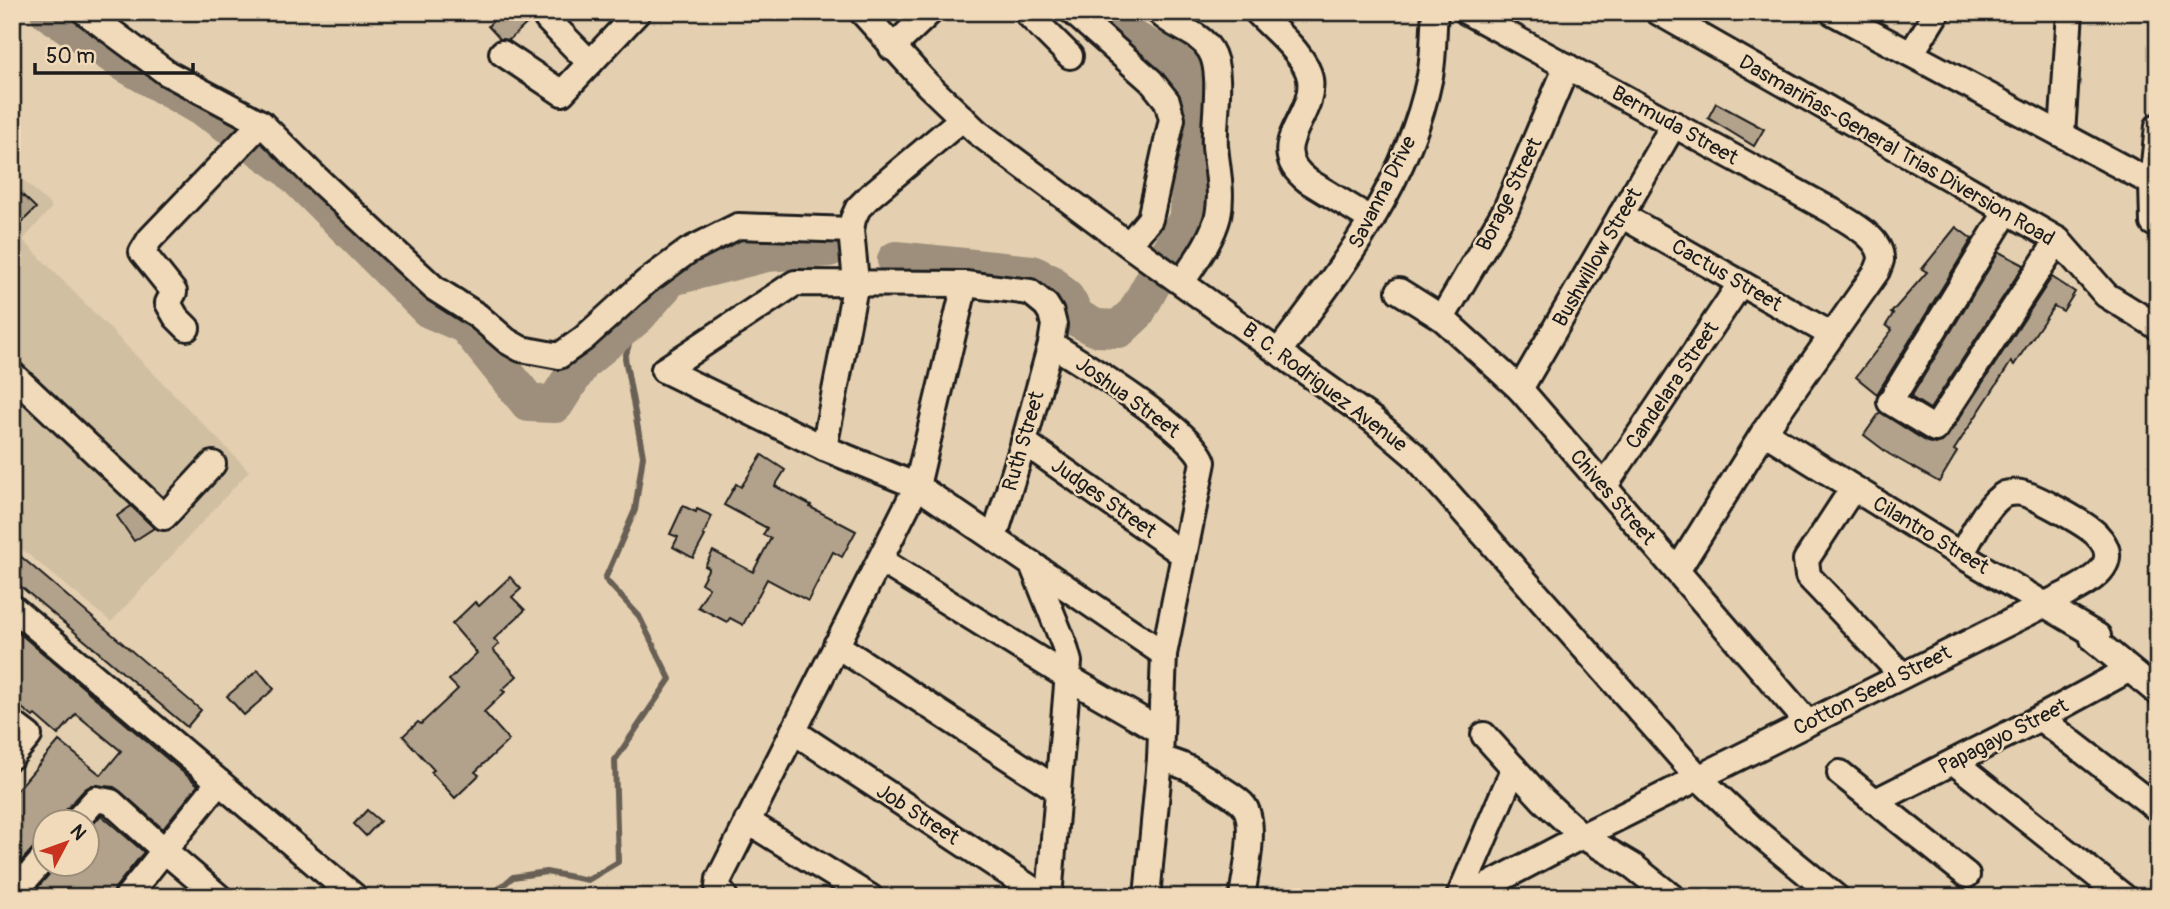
<svg xmlns="http://www.w3.org/2000/svg" width="2170" height="909" viewBox="0 0 2170 909" font-family="Pangolin,sans-serif">
  <style>
    .built { fill: #d1bfa2 }
    .lines { fill: none; stroke-linecap: round; stroke-linejoin: round }
    .stream { stroke: #696155; stroke-width: 6 }
    .river { stroke: #9d8f7b; stroke-width: 38 }
    .building { fill: #b2a28b; stroke: #1c1c1c; stroke-width: 2 }
    .minor-casing { stroke: #1c1c1c; stroke-width: 30 }
    .minor { stroke: #f1dab9; stroke-width: 24 }
    .labels { text-anchor: middle; stroke-width: 5; stroke-linejoin: round; paint-order: stroke }
    .street-label { font-size: 21px; fill: #1c1c1c; stroke: #f1dab9 }
  </style>
  <rect width="100%" height="100%" fill="#e4cfb0"/>
  <filter id="ink" filterUnits="userSpaceOnUse"><feTurbulence type="fractalNoise" baseFrequency=".0143" numOctaves="2"/><feDisplacementMap in="SourceGraphic" scale="14" xChannelSelector="R" yChannelSelector="G"/><feConvolveMatrix kernelMatrix="1 2 1 2 8 2 1 2 1" color-interpolation-filters="sRGB"/></filter>
  <g filter="url(#ink)">
    <path class="built" d="M 12,169 L 52,207 L 23,240 L 249,471 L 111,622 L 12,541 Z"/>
    <g class="lines">
      <path class="stream" d="M 489,897 L 513,877 L 546,872 L 588,880 L 618,862 L 615,760 L 670,679 L 639,616 L 605,579 L 635,510 L 643,456 L 625,358 L 637,316"/>
      <g class="river">
        <path d="M 49,12 L 125,63 L 218,117 L 232,127"/>
        <path d="M 260,148 L 288,168 L 429,309 L 466,325 L 529,403 L 555,404 L 582,362 L 637,316 L 671,277 L 766,253 L 829,248"/>
        <path d="M 896,260 L 1032,274 L 1050,283 L 1066,299 L 1077,318 L 1096,328 L 1119,329 L 1136,313 L 1189,216 L 1192,108 L 1191,77 L 1174,62 L 1131,38 L 1104,17 L 1102,12"/>
      </g>
    </g>
    <g class="building">
      <path d="M 502,12 L 534,12 L 533,18 L 509,40 L 500,39 L 488,26 Z"/>
      <path d="M 1716,103 L 1764,129 L 1754,146 L 1708,118 Z"/>
      <path d="M 12,185 L 36,208 L 12,232 Z"/>
      <path d="M 1956,227 L 1972,239 L 1877,394 L 1856,377 L 1892,330 L 1886,325 L 1893,314 L 1891,313 L 1927,272 L 1922,269 Z"/>
      <path d="M 1999,252 L 2024,265 L 1930,409 L 1911,397 Z"/>
      <path d="M 2052,277 L 2075,292 L 2063,311 L 2054,306 L 2014,365 L 2011,362 L 1954,450 L 1957,452 L 1939,482 L 1889,454 L 1864,435 L 1880,412 L 1927,442 L 1935,444 L 1942,442 L 1947,437 Z"/>
      <path d="M 762,455 L 785,470 L 775,486 L 811,505 L 810,507 L 856,531 L 842,557 L 833,552 L 808,601 L 767,579 L 743,625 L 730,618 L 727,622 L 698,607 L 709,588 L 701,583 L 709,568 L 705,566 L 713,551 L 753,572 L 771,538 L 763,535 L 767,528 L 724,505 L 736,484 L 741,487 Z"/>
      <path d="M 131,506 L 154,528 L 134,541 L 117,516 Z"/>
      <path d="M 683,506 L 696,512 L 697,509 L 712,516 L 703,535 L 705,536 L 693,558 L 673,547 L 678,537 L 670,534 Z"/>
      <path d="M 12,549 L 201,710 L 187,727 L 12,579 Z"/>
      <path d="M 510,577 L 521,589 L 512,597 L 525,610 L 494,639 L 499,644 L 493,650 L 517,676 L 502,690 L 505,692 L 484,712 L 509,740 L 475,772 L 479,775 L 455,798 L 431,772 L 434,770 L 403,736 L 418,722 L 421,724 L 458,689 L 449,680 L 477,653 L 452,624 L 475,602 L 479,606 Z"/>
      <path d="M 12,627 L 198,785 L 163,829 L 120,791 L 114,787 L 92,785 L 85,789 L 64,812 L 60,822 L 46,822 L 46,839 L 35,846 L 15,868 L 12,866 L 12,796 L 59,741 L 101,775 L 121,751 L 76,714 L 58,735 L 35,715 L 33,717 L 12,700 Z"/>
      <path d="M 258,670 L 274,689 L 244,715 L 227,696 Z"/>
      <path d="M 367,810 L 380,821 L 366,836 L 354,824 Z"/>
      <path d="M 101,815 L 144,852 L 115,888 L 112,897 L 50,897 L 38,887 L 58,864 L 88,864 L 88,830 Z"/>
    </g>
    <g class="lines">
      <g class="minor-casing">
        <g id="minor">
          <path d="M 85,12 L 167,73 L 261,123 L 312,174 L 434,288 L 478,316 L 507,341 L 521,349 L 559,356 L 583,339 L 646,282 L 688,251 L 738,226 L 851,230"/>
          <path d="M 862,12 L 928,85 L 977,132 L 1133,248 L 1373,420 L 1414,455 L 1699,778 L 1753,829 L 1836,897"/>
          <path d="M 1026,12 L 1070,56"/>
          <path d="M 1073,12 L 1151,81 L 1167,101 L 1172,119 L 1150,219 L 1129,244"/>
          <path d="M 1159,12 C 1174,28 1198,31 1210,50 C 1224,72 1213,121 1215,146 C 1217,169 1223,193 1218,216 C 1212,240 1195,262 1182,282"/>
          <path d="M 1257,12 C 1273,29 1307,56 1310,79 C 1316,119 1262,146 1308,181 L 1372,220"/>
          <path d="M 1467,12 L 1832,211 C 1848,222 1882,237 1881,260 C 1880,264 1878,268 1877,271 L 1764,432 L 1677,571"/>
          <path d="M 1658,12 L 2058,240 L 2106,295 L 2158,327"/>
          <path d="M 1832,12 L 2152,183"/>
          <path d="M 547,19 L 590,63"/>
          <path d="M 892,48 L 930,12"/>
          <path d="M 502,53 L 562,93 L 638,12"/>
          <path d="M 1911,54 L 1937,12"/>
          <path d="M 2062,134 L 2070,12"/>
          <path d="M 2007,211 L 1890,402 L 1935,429 L 2058,240"/>
          <path d="M 1621,215 L 1832,335"/>
          <path d="M 2153,223 L 2152,183 L 2158,126"/>
          <path d="M 1399,291 L 1442,318 L 1520,389 L 1808,723"/>
          <path d="M 1442,318 L 1506,209 L 1567,66"/>
          <path d="M 187,328 L 176,317 L 168,303 L 174,292 L 142,252 L 150,239 L 261,123"/>
          <path d="M 1051,344 C 1082,363 1195,432 1203,462 L 1164,654 L 1160,759 L 1147,897"/>
          <path d="M 1279,351 C 1342,268 1409,181 1430,76 C 1434,56 1433,33 1435,12"/>
          <path d="M 664,370 L 795,283 L 965,284 L 1030,292 L 1046,305 L 1051,313 L 1054,325 L 1051,344 L 1024,442 L 994,538"/>
          <path d="M 664,370 L 824,448 L 917,486 L 965,284"/>
          <path d="M 12,374 L 164,517 L 213,464"/>
          <path d="M 1520,389 L 1674,124"/>
          <path d="M 1764,432 L 1961,555 L 2098,636"/>
          <path d="M 1024,442 L 1184,555"/>
          <path d="M 824,448 L 856,282 L 851,230 L 853,219 L 858,208 L 870,196 L 963,118"/>
          <path d="M 1604,487 L 1741,283"/>
          <path d="M 1853,488 L 1806,560 L 1808,576 L 1902,675"/>
          <path d="M 880,560 L 1069,678 L 1161,731"/>
          <path d="M 1032,564 L 1064,644 L 1069,662 L 1049,897"/>
          <path d="M 12,607 L 355,897"/>
          <path d="M 2093,639 L 2158,693"/>
          <path d="M 836,645 L 1058,790"/>
          <path d="M 2040,718 L 2158,809"/>
          <path d="M 12,723 L 29,736 L 12,756"/>
          <path d="M 793,731 L 1044,897"/>
          <path d="M 1484,735 L 1543,800 L 1582,836 L 1633,866 L 1672,897"/>
          <path d="M 1160,759 C 1181,763 1195,771 1213,783 C 1222,790 1237,797 1244,806 C 1257,823 1245,876 1242,897"/>
          <path d="M 1954,762 L 2124,897"/>
          <path d="M 1840,773 L 1967,875"/>
          <path d="M 1876,801 L 2040,718 L 2128,670"/>
          <path d="M 747,821 L 870,897"/>
          <path d="M 75,822 L 96,799 L 111,802 L 165,851 L 219,897"/>
          <path d="M 12,895 L 46,856"/>
          <path d="M 127,897 L 219,782"/>
          <path d="M 725,897 L 718,887 L 719,879 L 917,486 L 1164,654"/>
          <path d="M 1459,897 L 1514,768"/>
          <path d="M 1466,897 L 1582,836 L 2046,604 C 2063,595 2106,578 2107,557 C 2108,548 2102,540 2096,534 C 2086,524 2034,495 2021,493 C 2017,492 2008,493 2005,494 C 1987,503 1971,538 1961,555"/>
        </g>
      </g>
      <use href="#minor" class="minor"/>
    </g>
  </g>
  <g class="labels">
    <g class="street-label">
      <text transform="translate(1675 125) rotate(29)" y="7">Bermuda Street</text>
      <text transform="translate(1897 150) rotate(30)" y="7">Dasmariñas-General Trias Diversion Road</text>
      <text transform="translate(1382 192) rotate(-63)" y="7">Savanna Drive</text>
      <text transform="translate(1509 194) rotate(-64)" y="7">Borage Street</text>
      <text transform="translate(1597 257) rotate(-60)" y="7">Bushwillow Street</text>
      <text transform="translate(1727 275) rotate(30)" y="7">Cactus Street</text>
      <text transform="translate(1672 385) rotate(-56)" y="7">Candelara Street</text>
      <text transform="translate(1325 387) rotate(37)" y="7">B. C. Rodriguez Avenue</text>
      <text transform="translate(1128 397) rotate(36)" y="7">Joshua Street</text>
      <text transform="translate(1023 441) rotate(-74)" y="7">Ruth Street</text>
      <text transform="translate(1613 497) rotate(49)" y="7">Chives Street</text>
      <text transform="translate(1104 498) rotate(35)" y="7">Judges Street</text>
      <text transform="translate(1931 535) rotate(31)" y="7">Cilantro Street</text>
      <text transform="translate(1872 690) rotate(-27)" y="7">Cotton Seed Street</text>
      <text transform="translate(2003 736) rotate(-27)" y="7">Papagayo Street</text>
      <text transform="translate(918 814) rotate(33)" y="7">Job Street</text>
    </g>
  </g>
  <rect width="2170" height="909" fill="none" stroke="#f1dab9" stroke-width="42"/>
  <rect x="21" y="21" width="2128" height="867" fill="none" stroke="#1c1c1c" stroke-width="2.5" filter="url(#ink)"/>
  <g transform="translate(66 843) rotate(49)"><circle r="33" fill="#f1dab9" stroke="#9c8e7a" stroke-width="2"/>
  <path d="M0-5L12 26L0 18L-12 26Z" fill="#c8321e"/>
  <text y="-10" font-size="19" font-weight="bold" text-anchor="middle" fill="#1c1c1c">N</text>
  </g>
  <path d="M35 63v10h158v-10" fill="none" stroke="#1c1c1c" stroke-width="3.5"/>
  <text x="46" y="63" font-size="21" fill="#1c1c1c" stroke="#f1dab9" stroke-width="5" paint-order="stroke">50 m</text>
</svg>
